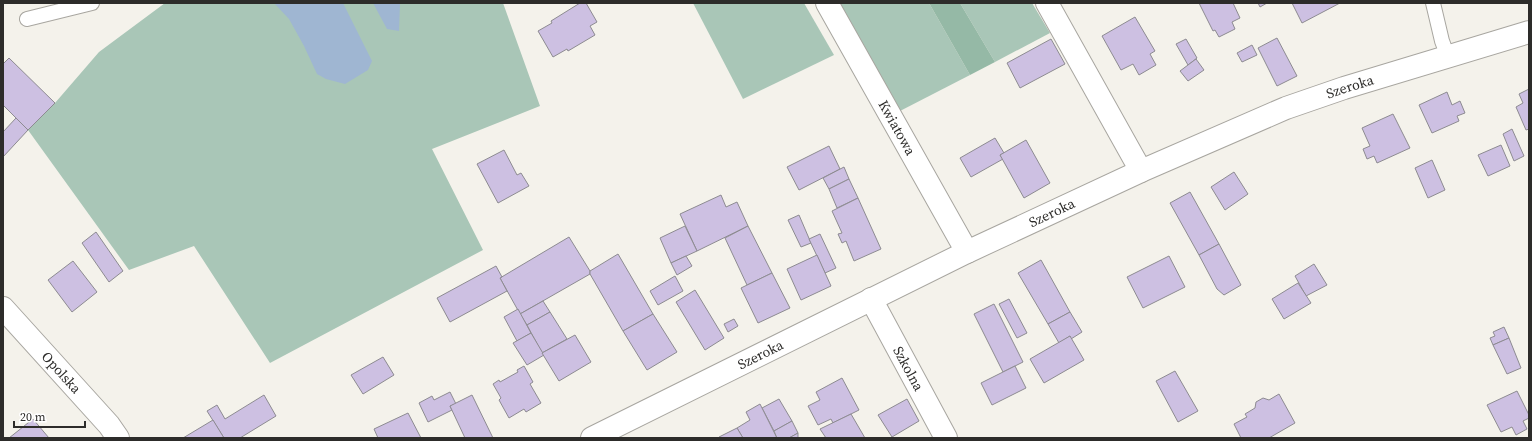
<svg xmlns="http://www.w3.org/2000/svg" width="1532" height="441" viewBox="0 0 1532 441" font-family="'Source Serif 4',serif">
  <style>
    .green { fill: #a9c6b7 }
    .forest { fill: #95b9a6 }
    .water { fill: #9fb6d2 }
    .building { fill: #cdc0e2; stroke: #8d8b91 }
    .lines { fill: none; stroke-linecap: round; stroke-linejoin: round }
    .service-casing { stroke: #a8a6a0; stroke-width: 16 }
    .minor-casing { stroke: #a8a6a0; stroke-width: 24 }
    .secondary-casing { stroke: #a8a6a0; stroke-width: 24 }
    .service { stroke: #fff; stroke-width: 14 }
    .minor { stroke: #fff; stroke-width: 22 }
    .secondary { stroke: #fff; stroke-width: 22 }
    .labels { text-anchor: middle; stroke-width: 3; stroke-linejoin: round; paint-order: stroke }
    .street-label { font-size: 14px; fill: #2d2c2a; stroke: #fff }
  </style>
  <rect width="100%" height="100%" fill="#f4f2eb"/>
  <g class="green">
    <path d="M 165,3 L 503,3 L 540,106 L 432,149 L 483,250 L 270,363 L 194,246 L 129,270 L 28,130 L 55,103 L 99,52 Z"/>
    <path d="M 693,3 L 804,3 L 834,55 L 743,99 Z"/>
    <path d="M 840,3 L 929,3 L 970,75 L 900,111 Z"/>
    <path d="M 960,3 L 1032,3 L 1050,33 L 995,62 Z"/>
  </g>
  <path class="forest" d="M 929,3 L 960,3 L 995,62 L 970,75 Z"/>
  <g class="water">
    <path d="M 274,3 L 343,3 L 372,61 L 368,70 L 345,84 L 326,79 L 317,74 L 304,46 L 289,19 Z"/>
    <path d="M 373,3 L 400,3 L 399,31 L 387,29 Z"/>
  </g>
  <g class="building">
    <path d="M 580,3 L 586,3 L 597,22 L 590,26 L 595,35 L 568,51 L 567,49 L 553,57 L 538,31 L 552,23 L 551,21 Z"/>
    <path d="M 1199,3 L 1233,3 L 1240,18 L 1232,22 L 1235,29 L 1219,37 L 1215,30 L 1213,31 Z"/>
    <path d="M 1258,3 L 1267,3 L 1260,7 Z"/>
    <path d="M 1292,3 L 1340,3 L 1302,23 Z"/>
    <path d="M 1135,17 L 1155,51 L 1150,54 L 1156,65 L 1139,75 L 1133,64 L 1121,70 L 1102,36 Z"/>
    <path d="M 1277,38 L 1297,76 L 1277,86 L 1258,48 Z"/>
    <path d="M 1051,39 L 1065,64 L 1020,88 L 1007,63 Z"/>
    <path d="M 1186,39 L 1197,58 L 1188,65 L 1176,44 Z"/>
    <path d="M 1252,45 L 1257,55 L 1242,62 L 1237,53 Z"/>
    <path d="M 9,58 L 55,103 L 28,130 L 3,105 L 3,64 Z"/>
    <path d="M 1196,59 L 1204,70 L 1188,81 L 1180,71 Z"/>
    <path d="M 1529,89 L 1529,129 L 1526,130 L 1516,107 L 1523,103 L 1519,94 Z"/>
    <path d="M 1447,92 L 1452,105 L 1460,101 L 1465,113 L 1457,116 L 1459,121 L 1432,133 L 1419,105 Z"/>
    <path d="M 1393,114 L 1410,148 L 1377,163 L 1374,156 L 1367,159 L 1363,149 L 1370,146 L 1362,128 Z"/>
    <path d="M 16,118 L 28,130 L 3,157 L 3,132 Z"/>
    <path d="M 1512,129 L 1524,156 L 1514,161 L 1503,134 Z"/>
    <path d="M 995,138 L 1004,153 L 1000,155 L 1003,159 L 971,177 L 960,158 Z"/>
    <path d="M 1026,140 L 1050,183 L 1024,198 L 1000,155 Z"/>
    <path d="M 1501,145 L 1510,166 L 1488,176 L 1478,155 Z"/>
    <path d="M 829,146 L 840,169 L 799,190 L 787,167 Z"/>
    <path d="M 504,150 L 517,175 L 521,173 L 529,186 L 498,203 L 477,164 Z"/>
    <path d="M 1432,160 L 1445,190 L 1428,198 L 1415,168 Z"/>
    <path d="M 844,167 L 849,179 L 829,189 L 823,178 Z"/>
    <path d="M 1234,172 L 1248,194 L 1225,210 L 1211,187 Z"/>
    <path d="M 849,179 L 858,198 L 837,208 L 829,189 Z"/>
    <path d="M 1190,192 L 1219,244 L 1199,255 L 1170,203 Z"/>
    <path d="M 721,195 L 726,207 L 737,202 L 748,226 L 697,251 L 680,214 Z"/>
    <path d="M 858,198 L 881,249 L 854,261 L 846,241 L 842,243 L 838,234 L 842,233 L 832,211 Z"/>
    <path d="M 799,215 L 811,243 L 801,247 L 788,220 Z"/>
    <path d="M 685,226 L 697,251 L 671,263 L 660,238 Z"/>
    <path d="M 748,226 L 772,273 L 747,285 L 725,238 Z"/>
    <path d="M 96,232 L 123,271 L 109,282 L 82,243 Z"/>
    <path d="M 820,234 L 836,268 L 825,273 L 809,239 Z"/>
    <path d="M 569,237 L 590,271 L 590,274 L 520,314 L 500,278 Z"/>
    <path d="M 1219,244 L 1241,285 L 1224,295 L 1217,289 L 1199,255 Z"/>
    <path d="M 618,254 L 653,314 L 623,331 L 590,274 L 590,271 Z"/>
    <path d="M 817,255 L 831,286 L 801,300 L 787,269 Z"/>
    <path d="M 686,256 L 692,266 L 677,275 L 671,263 Z"/>
    <path d="M 1169,256 L 1185,287 L 1143,308 L 1127,277 Z"/>
    <path d="M 1041,260 L 1070,312 L 1048,324 L 1018,273 Z"/>
    <path d="M 73,261 L 97,292 L 72,312 L 48,280 Z"/>
    <path d="M 1314,264 L 1327,285 L 1306,296 L 1295,276 Z"/>
    <path d="M 496,266 L 502,277 L 500,278 L 507,291 L 450,322 L 437,298 Z"/>
    <path d="M 772,273 L 790,308 L 758,323 L 741,288 Z"/>
    <path d="M 675,276 L 683,291 L 658,305 L 650,291 Z"/>
    <path d="M 1298,283 L 1311,303 L 1284,319 L 1272,299 Z"/>
    <path d="M 695,290 L 724,338 L 705,350 L 676,302 Z"/>
    <path d="M 1009,299 L 1027,333 L 1017,338 L 999,304 Z"/>
    <path d="M 543,301 L 550,312 L 527,325 L 520,314 Z"/>
    <path d="M 994,304 L 1023,362 L 1003,372 L 974,314 Z"/>
    <path d="M 518,309 L 531,333 L 517,341 L 504,317 Z"/>
    <path d="M 550,312 L 567,339 L 542,353 L 527,325 Z"/>
    <path d="M 1070,312 L 1082,332 L 1071,339 L 1070,336 L 1059,343 L 1048,324 Z"/>
    <path d="M 653,314 L 677,352 L 647,370 L 623,331 Z"/>
    <path d="M 734,319 L 738,326 L 728,332 L 724,324 Z"/>
    <path d="M 1504,327 L 1509,338 L 1493,345 L 1490,338 L 1495,336 L 1493,332 Z"/>
    <path d="M 531,333 L 544,355 L 527,365 L 513,343 Z"/>
    <path d="M 575,335 L 591,362 L 559,381 L 542,353 Z"/>
    <path d="M 1070,336 L 1084,360 L 1044,383 L 1030,359 Z"/>
    <path d="M 1509,338 L 1521,368 L 1507,374 L 1493,345 Z"/>
    <path d="M 383,357 L 394,375 L 363,394 L 351,375 Z"/>
    <path d="M 524,366 L 533,382 L 530,384 L 541,403 L 526,412 L 524,409 L 509,418 L 499,400 L 501,398 L 493,384 L 499,380 L 500,382 L 518,372 L 517,370 Z"/>
    <path d="M 1015,366 L 1026,388 L 992,405 L 981,383 Z"/>
    <path d="M 1175,371 L 1198,411 L 1178,422 L 1156,381 Z"/>
    <path d="M 842,378 L 859,410 L 833,423 L 831,419 L 818,425 L 808,406 L 820,400 L 816,392 Z"/>
    <path d="M 1517,391 L 1529,415 L 1529,418 L 1523,421 L 1527,429 L 1516,435 L 1512,427 L 1501,432 L 1487,405 Z"/>
    <path d="M 450,392 L 456,404 L 450,406 L 452,410 L 428,422 L 419,403 L 432,396 L 434,400 Z"/>
    <path d="M 1279,394 L 1295,423 L 1269,438 L 1241,438 L 1234,424 L 1247,417 L 1245,414 L 1255,408 L 1256,402 L 1263,398 L 1269,400 Z"/>
    <path d="M 264,395 L 276,416 L 240,438 L 224,438 L 207,411 L 217,405 L 225,419 Z"/>
    <path d="M 472,395 L 493,438 L 465,438 L 450,406 Z"/>
    <path d="M 779,399 L 792,421 L 774,431 L 762,408 Z"/>
    <path d="M 907,399 L 919,421 L 892,437 L 878,415 Z"/>
    <path d="M 760,404 L 777,438 L 743,438 L 737,428 L 750,420 L 746,412 Z"/>
    <path d="M 408,413 L 421,438 L 378,438 L 374,429 Z"/>
    <path d="M 851,414 L 865,438 L 826,438 L 820,429 Z"/>
    <path d="M 33,419 L 49,438 L 9,438 Z"/>
    <path d="M 213,420 L 224,438 L 183,438 Z"/>
    <path d="M 792,421 L 798,433 L 789,438 L 777,438 L 774,431 Z"/>
    <path d="M 737,428 L 743,438 L 719,438 L 719,437 Z"/>
    <path d="M 798,433 L 798,438 L 789,438 Z"/>
  </g>
  <g class="lines">
    <g class="service-casing">
      <g id="service">
        <path d="M 1433,3 L 1442,41 L 1448,57"/>
        <path d="M 27,19 L 92,3"/>
      </g>
    </g>
    <g class="minor-casing">
      <g id="minor">
        <path id="s1" d="M 827,3 L 967,252"/>
        <path d="M 1047,3 L 1141,171"/>
        <path id="s2" d="M 871,299 L 946,438"/>
        <path id="s3" d="M 592,438 L 967,252 L 1141,171 L 1286,108 L 1344,88 L 1529,32"/>
      </g>
    </g>
    <g class="secondary-casing">
      <g id="secondary">
        <path id="s4" d="M 3,308 L 109,425 L 118,438"/>
      </g>
    </g>
    <use href="#service" class="service"/>
    <use href="#minor" class="minor"/>
    <use href="#secondary" class="secondary"/>
  </g>
  <g class="labels">
    <g class="street-label">
      <text dy="5" stroke="none"><textPath href="#s3" startOffset="836">Szeroka</textPath></text>
      <text dy="5" stroke="none"><textPath href="#s1" startOffset="143">Kwiatowa</textPath></text>
      <text dy="5" stroke="none"><textPath href="#s3" startOffset="512">Szeroka</textPath></text>
      <text dy="5" stroke="none"><textPath href="#s3" startOffset="188">Szeroka</textPath></text>
      <text dy="5" stroke="none"><textPath href="#s2" startOffset="79">Szkolna</textPath></text>
      <text dy="5" stroke="none"><textPath href="#s4" startOffset="87">Opolska</textPath></text>
    </g>
  </g>
  <rect width="1532" height="441" fill="none" stroke="#2d2c2a" stroke-width="8"/>
  <path d="M14 421v6h71v-6" fill="none" stroke="#2d2c2a" stroke-width="2"/>
  <text x="20" y="421" font-size="12" fill="#2d2c2a" stroke="#ffffff" stroke-width="3" paint-order="stroke">20 m</text>
</svg>
